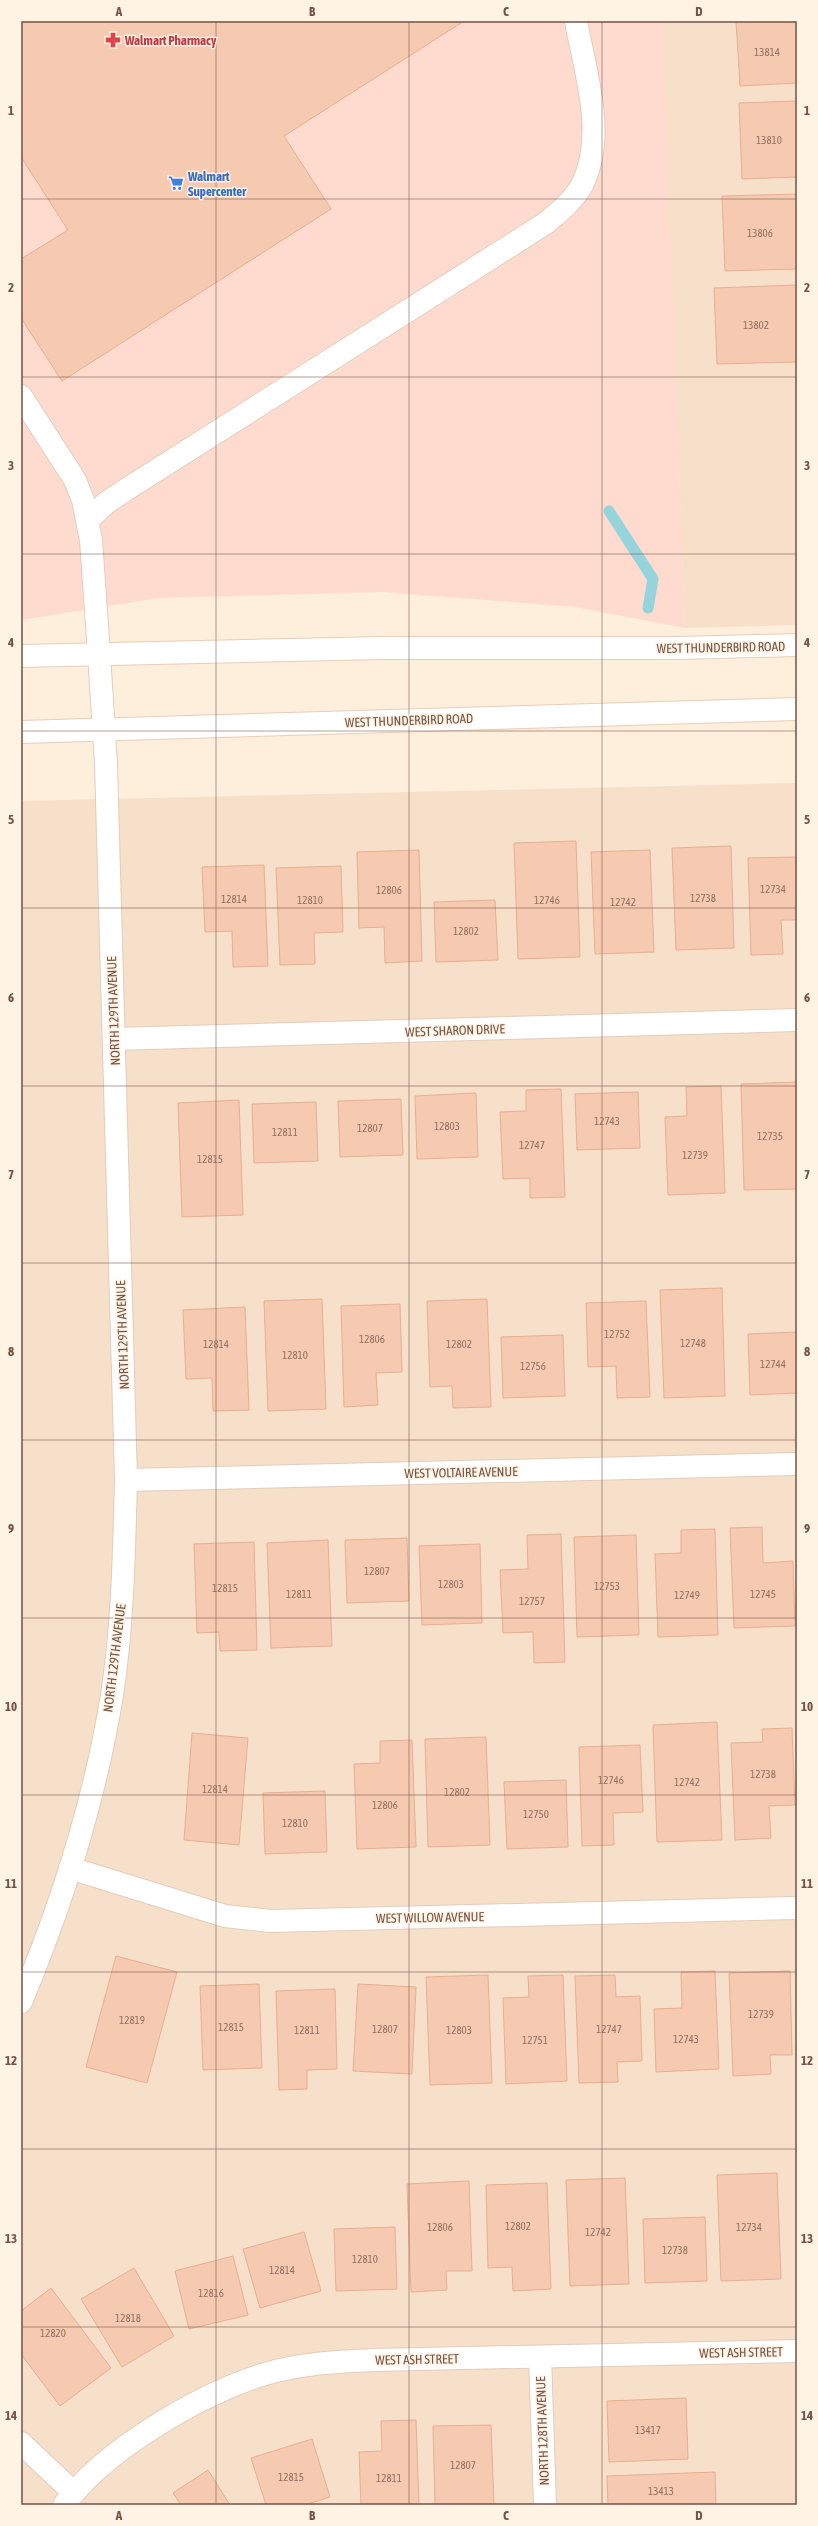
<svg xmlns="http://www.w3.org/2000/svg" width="818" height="2526" viewBox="0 0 818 2526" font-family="'Asap Condensed',sans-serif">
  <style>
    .residential { fill: #f6e0ca }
    .commercial { fill: #ffdbcf }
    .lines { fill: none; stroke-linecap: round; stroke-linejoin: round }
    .stream { stroke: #95d4db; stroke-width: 11 }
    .building { fill: #f6c9b1; stroke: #e9ae91 }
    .service-casing { stroke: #e4ccbb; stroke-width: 24 }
    .minor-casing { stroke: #e4ccbb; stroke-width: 24 }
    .secondary-casing { stroke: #eaccb7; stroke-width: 24 }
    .service { stroke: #fff; stroke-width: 22 }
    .minor { stroke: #fff; stroke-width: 22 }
    .secondary { stroke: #fff; stroke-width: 22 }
    .grid { fill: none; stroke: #745244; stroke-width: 1; stroke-opacity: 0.55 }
    .labels { text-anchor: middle; stroke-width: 3; stroke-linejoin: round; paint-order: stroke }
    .number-label { font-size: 11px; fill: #94705f }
    .health-label { font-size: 13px; font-weight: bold; fill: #be3a42; stroke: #fff3e4; text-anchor: start }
    .shop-label { font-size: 13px; font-weight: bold; fill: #366cbe; stroke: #fff3e4; text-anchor: start }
    .street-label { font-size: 13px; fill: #745244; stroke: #fff3e4 }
    .neatline { fill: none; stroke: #745244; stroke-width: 1.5 }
    .grid-label { font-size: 13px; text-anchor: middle; font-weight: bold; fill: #745244 }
  </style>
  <rect width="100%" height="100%" fill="#feefdc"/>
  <g class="residential">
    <path d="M 662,21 L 797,21 L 797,625 L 685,628 Z"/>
    <path d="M 797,783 L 797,2505 L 21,2505 L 21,801 Z"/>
  </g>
  <path class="commercial" d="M 21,21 L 663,21 L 685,628 L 575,607 L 383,592 L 159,598 L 21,620 Z"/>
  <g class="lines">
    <path class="stream" d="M 609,511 L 653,579 L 648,608"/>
  </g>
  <g class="building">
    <path d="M 21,21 L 464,21 L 284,136 L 331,209 L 62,381 L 21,318 L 21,259 L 68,230 L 21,157 Z"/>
    <path d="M 736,21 L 797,21 L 797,83 L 740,86 Z"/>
    <path d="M 797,101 L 797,177 L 742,179 L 739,103 Z"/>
    <path d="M 797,194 L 797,269 L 725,271 L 722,196 Z"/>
    <path d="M 797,285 L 797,362 L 717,364 L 714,288 Z"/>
    <path d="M 576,841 L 580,957 L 518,959 L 514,843 Z"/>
    <path d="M 731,846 L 734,948 L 676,950 L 672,848 Z"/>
    <path d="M 419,850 L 422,961 L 385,963 L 384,927 L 359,928 L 357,852 Z"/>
    <path d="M 650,850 L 654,952 L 595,954 L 591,852 Z"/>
    <path d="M 797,857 L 797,920 L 781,920 L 783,954 L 751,955 L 748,858 Z"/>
    <path d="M 264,865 L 268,966 L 233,967 L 232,931 L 205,932 L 202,867 Z"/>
    <path d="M 341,866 L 343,932 L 314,933 L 315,964 L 280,965 L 276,868 Z"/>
    <path d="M 495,900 L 498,960 L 436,962 L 434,902 Z"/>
    <path d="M 797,1082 L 797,1189 L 744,1190 L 741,1084 Z"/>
    <path d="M 721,1086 L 725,1193 L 668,1195 L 665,1117 L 687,1116 L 686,1087 Z"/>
    <path d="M 561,1089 L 565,1197 L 530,1198 L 530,1178 L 503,1179 L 500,1112 L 526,1111 L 526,1090 Z"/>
    <path d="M 638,1092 L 640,1148 L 577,1150 L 575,1094 Z"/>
    <path d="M 476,1093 L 478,1157 L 417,1159 L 415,1096 Z"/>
    <path d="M 401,1099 L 403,1155 L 340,1157 L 338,1101 Z"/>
    <path d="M 239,1100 L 243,1215 L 182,1217 L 178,1103 Z"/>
    <path d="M 316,1102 L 318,1161 L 254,1163 L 252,1104 Z"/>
    <path d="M 722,1288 L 725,1396 L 664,1398 L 660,1290 Z"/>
    <path d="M 322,1299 L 326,1409 L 268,1411 L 264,1301 Z"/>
    <path d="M 487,1299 L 491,1407 L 453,1408 L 452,1386 L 430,1387 L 427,1301 Z"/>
    <path d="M 646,1301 L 650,1397 L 617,1398 L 616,1366 L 588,1367 L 586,1303 Z"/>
    <path d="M 400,1304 L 402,1372 L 376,1373 L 378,1405 L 344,1407 L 341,1306 Z"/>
    <path d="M 245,1307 L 249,1410 L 213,1411 L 212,1378 L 186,1379 L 183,1310 Z"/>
    <path d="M 797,1332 L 797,1393 L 750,1395 L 748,1334 Z"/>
    <path d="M 563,1335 L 565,1396 L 503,1398 L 501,1337 Z"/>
    <path d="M 762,1527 L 763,1563 L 793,1561 L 795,1626 L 734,1628 L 730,1528 Z"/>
    <path d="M 715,1529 L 718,1635 L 658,1637 L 655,1554 L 681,1553 L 681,1530 Z"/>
    <path d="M 561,1534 L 565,1662 L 534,1663 L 533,1632 L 503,1633 L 500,1570 L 528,1569 L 527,1535 Z"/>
    <path d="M 636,1535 L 639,1635 L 577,1637 L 574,1537 Z"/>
    <path d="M 407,1538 L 409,1601 L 347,1603 L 345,1540 Z"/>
    <path d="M 328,1540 L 332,1646 L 271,1648 L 267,1543 Z"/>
    <path d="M 254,1542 L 257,1650 L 220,1651 L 219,1632 L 197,1633 L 194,1544 Z"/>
    <path d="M 480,1544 L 482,1623 L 422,1625 L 419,1546 Z"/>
    <path d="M 717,1722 L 722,1840 L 657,1842 L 653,1725 Z"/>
    <path d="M 792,1728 L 795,1805 L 769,1806 L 771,1838 L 735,1840 L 731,1743 L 763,1742 L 762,1729 Z"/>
    <path d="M 192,1733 L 248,1738 L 239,1845 L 184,1840 Z"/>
    <path d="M 486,1737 L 490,1845 L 428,1847 L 425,1739 Z"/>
    <path d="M 412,1740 L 416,1847 L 357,1849 L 354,1764 L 380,1763 L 380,1741 Z"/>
    <path d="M 640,1745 L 643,1812 L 613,1813 L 614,1845 L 582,1846 L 579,1747 Z"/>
    <path d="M 566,1780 L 568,1847 L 507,1849 L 504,1782 Z"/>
    <path d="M 325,1791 L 327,1852 L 265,1854 L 263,1793 Z"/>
    <path d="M 116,1956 L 177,1972 L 147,2083 L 86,2067 Z"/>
    <path d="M 715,1971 L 719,2069 L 656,2072 L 654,2009 L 682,2008 L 681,1972 Z"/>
    <path d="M 790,1971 L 792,2055 L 770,2055 L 771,2074 L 733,2076 L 729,1973 Z"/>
    <path d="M 488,1975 L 492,2083 L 430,2085 L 426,1977 Z"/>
    <path d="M 563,1975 L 567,2081 L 506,2084 L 503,1998 L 529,1997 L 528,1976 Z"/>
    <path d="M 615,1975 L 616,1997 L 640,1996 L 642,2061 L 617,2062 L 618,2082 L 579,2083 L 575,1976 Z"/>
    <path d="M 259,1984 L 262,2068 L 203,2070 L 200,1986 Z"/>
    <path d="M 358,1984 L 416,1987 L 412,2074 L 353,2071 Z"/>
    <path d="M 335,1989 L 337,2069 L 307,2070 L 307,2089 L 279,2090 L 276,1991 Z"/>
    <path d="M 777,2173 L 781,2279 L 721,2281 L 717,2175 Z"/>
    <path d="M 625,2178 L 629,2284 L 570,2286 L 566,2180 Z"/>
    <path d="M 469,2181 L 472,2271 L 446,2271 L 447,2290 L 411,2292 L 407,2184 Z"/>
    <path d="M 547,2183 L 551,2289 L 513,2291 L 512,2267 L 488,2268 L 486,2185 Z"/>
    <path d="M 705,2217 L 707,2281 L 645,2283 L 643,2219 Z"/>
    <path d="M 395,2227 L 397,2289 L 336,2291 L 334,2229 Z"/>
    <path d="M 304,2232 L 321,2291 L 260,2308 L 243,2249 Z"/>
    <path d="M 233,2256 L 248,2315 L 189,2329 L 175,2271 Z"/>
    <path d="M 134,2268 L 174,2336 L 122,2367 L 81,2299 Z"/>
    <path d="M 51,2288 L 111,2368 L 60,2406 L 21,2354 L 21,2311 Z"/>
    <path d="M 686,2398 L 688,2459 L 609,2462 L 607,2401 Z"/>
    <path d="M 416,2420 L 419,2505 L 361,2505 L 359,2452 L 382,2451 L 381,2421 Z"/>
    <path d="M 491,2425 L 494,2505 L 435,2505 L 433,2426 Z"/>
    <path d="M 312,2439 L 330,2497 L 304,2505 L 266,2505 L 251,2458 Z"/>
    <path d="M 208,2470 L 230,2505 L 181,2505 L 173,2493 Z"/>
    <path d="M 715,2472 L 716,2505 L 608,2505 L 607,2476 Z"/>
  </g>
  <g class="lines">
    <g class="service-casing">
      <g id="service">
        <path d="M 21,396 L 75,480 L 83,500 L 91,540 L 99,654"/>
        <path d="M 88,520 L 106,503 L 127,489 L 546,223 C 559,212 574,200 582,185 C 607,135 585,72 576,21"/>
      </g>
    </g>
    <g class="minor-casing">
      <g id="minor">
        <path d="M 114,1039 L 797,1020"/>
        <path d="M 126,1480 L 797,1464"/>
        <path d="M 70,1868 L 225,1916 L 271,1921 L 797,1908"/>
        <path d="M 21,2002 C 62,1904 95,1799 112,1695 C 123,1624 124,1552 126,1480 L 106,764 L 99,654"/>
        <path d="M 540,2357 L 545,2505"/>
        <path d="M 21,2443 L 73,2492"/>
        <path d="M 64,2505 C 104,2450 200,2394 265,2374 C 300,2363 338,2362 374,2360 L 797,2351"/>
      </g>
    </g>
    <g class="secondary-casing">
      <g id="secondary">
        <path d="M 21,656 L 383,648 L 679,648 L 797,645"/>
        <path d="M 21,732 L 797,709"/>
      </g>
    </g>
    <use href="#service" class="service"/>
    <use href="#minor" class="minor"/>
    <use href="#secondary" class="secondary"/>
  </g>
  <path class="grid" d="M 216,21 L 216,2505M 409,21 L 409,2505M 602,21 L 602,2505M 21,199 L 797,199M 21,377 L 797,377M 21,554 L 797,554M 21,731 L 797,731M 21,908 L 797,908M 21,1086 L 797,1086M 21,1263 L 797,1263M 21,1440 L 797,1440M 21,1618 L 797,1618M 21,1795 L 797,1795M 21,1972 L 797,1972M 21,2149 L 797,2149M 21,2327 L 797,2327"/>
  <defs>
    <g id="pharmacy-bare" transform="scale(1.2)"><path d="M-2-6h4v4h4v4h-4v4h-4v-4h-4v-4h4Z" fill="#e0444e" stroke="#fff3e4" stroke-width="2.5" paint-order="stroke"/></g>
    <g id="supermarket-bare" transform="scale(1.2)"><path d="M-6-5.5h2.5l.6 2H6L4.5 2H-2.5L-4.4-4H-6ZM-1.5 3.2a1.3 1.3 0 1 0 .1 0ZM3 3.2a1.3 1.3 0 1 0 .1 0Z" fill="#3f7fe0" stroke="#fff3e4" stroke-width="2.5" paint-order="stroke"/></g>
  </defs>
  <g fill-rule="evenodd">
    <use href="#pharmacy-bare" x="113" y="40"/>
    <use href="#supermarket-bare" x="176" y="183"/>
  </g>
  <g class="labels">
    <g class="number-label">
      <text x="767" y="56">13814</text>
      <text x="769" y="144">13810</text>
      <text x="760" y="237">13806</text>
      <text x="756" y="329">13802</text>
      <text x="773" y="893">12734</text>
      <text x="389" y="894">12806</text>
      <text x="703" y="902">12738</text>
      <text x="234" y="903">12814</text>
      <text x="310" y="904">12810</text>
      <text x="547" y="904">12746</text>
      <text x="623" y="906">12742</text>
      <text x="466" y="935">12802</text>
      <text x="607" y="1125">12743</text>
      <text x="447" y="1130">12803</text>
      <text x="370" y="1132">12807</text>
      <text x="285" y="1136">12811</text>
      <text x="770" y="1140">12735</text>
      <text x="532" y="1149">12747</text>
      <text x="695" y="1159">12739</text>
      <text x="210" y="1163">12815</text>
      <text x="617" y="1338">12752</text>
      <text x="372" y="1343">12806</text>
      <text x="693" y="1347">12748</text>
      <text x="216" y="1348">12814</text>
      <text x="459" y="1348">12802</text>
      <text x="295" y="1359">12810</text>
      <text x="773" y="1368">12744</text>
      <text x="533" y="1370">12756</text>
      <text x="377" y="1575">12807</text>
      <text x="451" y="1588">12803</text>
      <text x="607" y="1590">12753</text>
      <text x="225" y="1592">12815</text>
      <text x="299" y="1598">12811</text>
      <text x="763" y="1598">12745</text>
      <text x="687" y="1599">12749</text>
      <text x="532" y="1605">12757</text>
      <text x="763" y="1778">12738</text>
      <text x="611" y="1784">12746</text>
      <text x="687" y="1786">12742</text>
      <text x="215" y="1793">12814</text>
      <text x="457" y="1796">12802</text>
      <text x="385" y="1809">12806</text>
      <text x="536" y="1818">12750</text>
      <text x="295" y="1827">12810</text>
      <text x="761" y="2018">12739</text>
      <text x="132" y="2024">12819</text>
      <text x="231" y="2031">12815</text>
      <text x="385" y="2033">12807</text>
      <text x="609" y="2033">12747</text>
      <text x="307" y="2034">12811</text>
      <text x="459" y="2034">12803</text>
      <text x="686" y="2043">12743</text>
      <text x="535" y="2044">12751</text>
      <text x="518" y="2230">12802</text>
      <text x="440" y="2231">12806</text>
      <text x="749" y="2231">12734</text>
      <text x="598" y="2236">12742</text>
      <text x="675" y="2254">12738</text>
      <text x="365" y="2263">12810</text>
      <text x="282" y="2274">12814</text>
      <text x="211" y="2297">12816</text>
      <text x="128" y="2322">12818</text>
      <text x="53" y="2337">12820</text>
      <text x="648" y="2434">13417</text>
      <text x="463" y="2469">12807</text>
      <text x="291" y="2481">12815</text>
      <text x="389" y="2482">12811</text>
      <text x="661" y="2495">13413</text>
    </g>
    <g class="health-label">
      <text x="125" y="45">Walmart Pharmacy</text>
    </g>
    <g class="shop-label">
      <text x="188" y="181">Walmart<tspan x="188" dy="15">Supercenter</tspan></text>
    </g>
    <g class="street-label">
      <text transform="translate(721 647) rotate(-1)" y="5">WEST THUNDERBIRD ROAD</text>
      <text transform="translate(409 720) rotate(-2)" y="5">WEST THUNDERBIRD ROAD</text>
      <text transform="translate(113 1011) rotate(-92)" y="5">NORTH 129TH AVENUE</text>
      <text transform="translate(455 1030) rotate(-2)" y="5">WEST SHARON DRIVE</text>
      <text transform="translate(122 1335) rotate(-92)" y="5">NORTH 129TH AVENUE</text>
      <text transform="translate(461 1472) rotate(-1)" y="5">WEST VOLTAIRE AVENUE</text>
      <text transform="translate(114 1658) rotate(-83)" y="5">NORTH 129TH AVENUE</text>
      <text transform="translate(430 1917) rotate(-1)" y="5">WEST WILLOW AVENUE</text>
      <text transform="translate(741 2352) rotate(-1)" y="5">WEST ASH STREET</text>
      <text transform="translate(417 2359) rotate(-1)" y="5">WEST ASH STREET</text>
      <text transform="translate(542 2431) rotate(-92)" y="5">NORTH 128TH AVENUE</text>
    </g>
  </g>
  <rect width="818" height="2526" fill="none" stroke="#fff3e4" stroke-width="44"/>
  <rect x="22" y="22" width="774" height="2482" class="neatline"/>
  <g class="grid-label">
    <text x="119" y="16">A</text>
    <text x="312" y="16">B</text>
    <text x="506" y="16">C</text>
    <text x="699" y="16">D</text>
    <text x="11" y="115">1</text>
    <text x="807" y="115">1</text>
    <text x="11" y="292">2</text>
    <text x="807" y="292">2</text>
    <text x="11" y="470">3</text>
    <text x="807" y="470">3</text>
    <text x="11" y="647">4</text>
    <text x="807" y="647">4</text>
    <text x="11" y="824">5</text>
    <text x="807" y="824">5</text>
    <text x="11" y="1002">6</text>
    <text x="807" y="1002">6</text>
    <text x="11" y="1179">7</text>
    <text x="807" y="1179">7</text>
    <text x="11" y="1356">8</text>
    <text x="807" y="1356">8</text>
    <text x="11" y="1533">9</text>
    <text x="807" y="1533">9</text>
    <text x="11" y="1711">10</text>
    <text x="807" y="1711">10</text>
    <text x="11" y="1888">11</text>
    <text x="807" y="1888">11</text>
    <text x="11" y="2065">12</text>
    <text x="807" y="2065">12</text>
    <text x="11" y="2243">13</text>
    <text x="807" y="2243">13</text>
    <text x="11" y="2420">14</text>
    <text x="807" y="2420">14</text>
    <text x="119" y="2520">A</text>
    <text x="312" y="2520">B</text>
    <text x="506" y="2520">C</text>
    <text x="699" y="2520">D</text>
  </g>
</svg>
